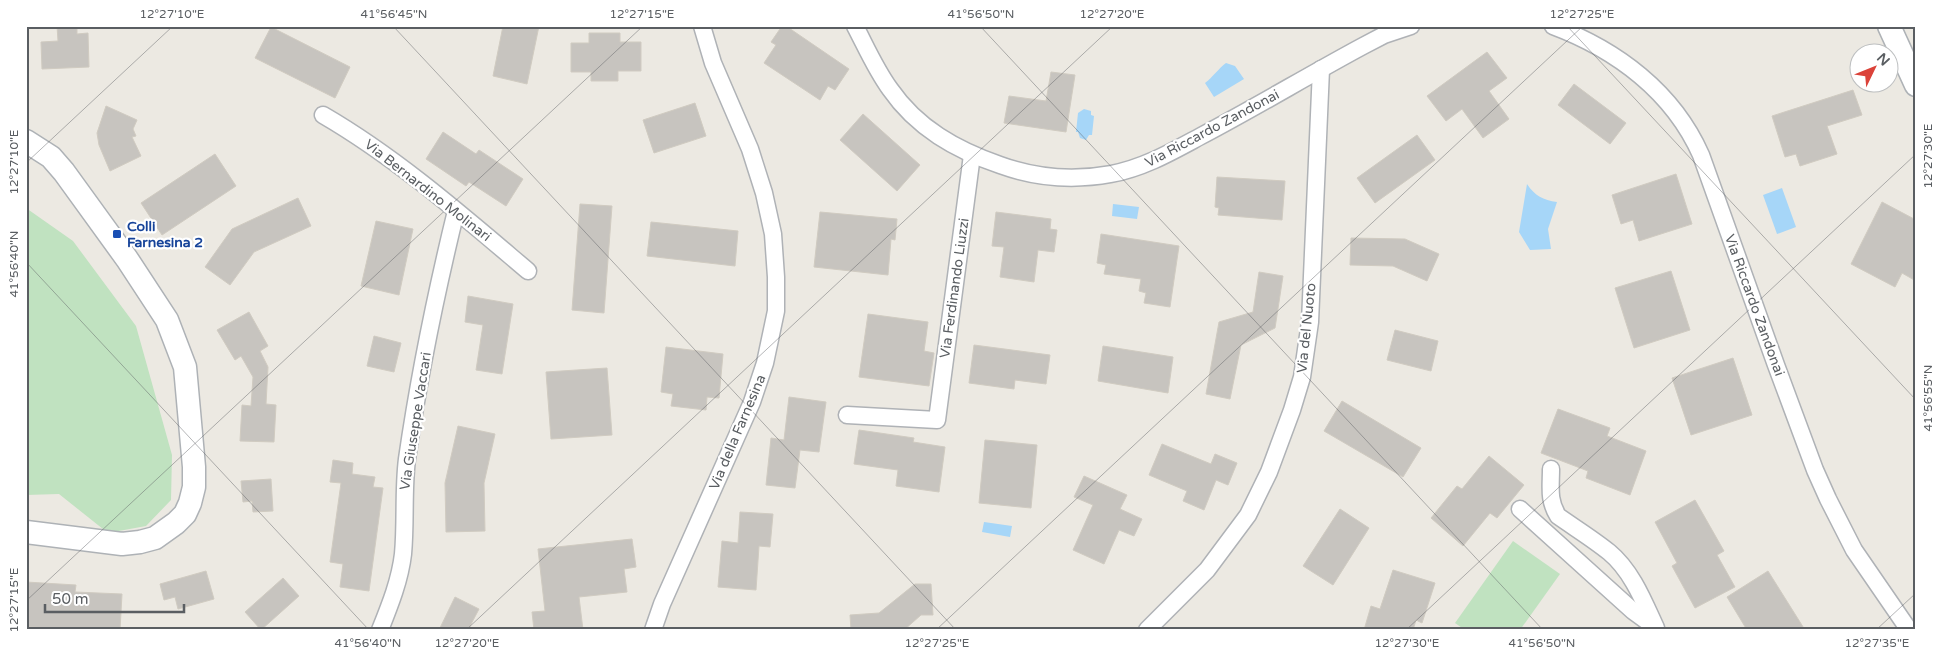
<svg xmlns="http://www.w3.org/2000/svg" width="1942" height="656" viewBox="0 0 1942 656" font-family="'Varela Round',sans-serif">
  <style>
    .green { fill: #c0e2c0 }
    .water { fill: #a6d6f8 }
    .building { fill: #c7c4bf; stroke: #d0cbc1 }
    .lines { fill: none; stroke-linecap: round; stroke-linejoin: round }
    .street-casing { stroke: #afb2b6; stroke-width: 19 }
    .secondary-casing { stroke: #aeb2b6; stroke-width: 25 }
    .street { stroke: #fff; stroke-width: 16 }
    .secondary { stroke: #fff; stroke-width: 22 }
    .ticks { fill: none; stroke: #5a5e62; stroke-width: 1; stroke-opacity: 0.45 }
    .transit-dot { fill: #1a4fb4; stroke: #fff; stroke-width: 2 }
    .labels { text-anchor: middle; stroke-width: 4.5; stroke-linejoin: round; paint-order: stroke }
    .street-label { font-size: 14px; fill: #5a5e62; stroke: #fff }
    .transit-label { font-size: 14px; font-weight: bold; fill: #164399; stroke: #fff; text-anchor: start }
    .neatline { fill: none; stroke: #5a5e62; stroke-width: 2 }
    .ticks-label { font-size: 12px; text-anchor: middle; fill: #5a5e62 }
  </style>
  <rect width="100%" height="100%" fill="#ece9e2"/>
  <g class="green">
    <path d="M 26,208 L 73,241 L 136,326 L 172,455 L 171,500 L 146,526 L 108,533 L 59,494 L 26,495 Z"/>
    <path d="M 1513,541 L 1560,574 L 1520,630 L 1465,630 L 1455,623 Z"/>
  </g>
  <g class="water">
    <path d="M 1226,63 L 1235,66 L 1244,79 L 1214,97 L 1205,83 C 1213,77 1218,69 1226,63 Z"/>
    <path d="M 1084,109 L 1091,111 L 1091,115 L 1094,116 L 1092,135 L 1089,135 L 1086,140 L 1080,138 L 1078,132 L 1076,132 L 1078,113 Z"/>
    <path d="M 1527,184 C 1535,196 1543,200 1557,202 L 1548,229 L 1551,249 L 1530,250 L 1519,232 Z"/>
    <path d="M 1782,188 L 1796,227 L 1777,234 L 1763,195 Z"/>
    <path d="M 1113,204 L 1139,207 L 1137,219 L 1112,216 Z"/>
    <path d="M 984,522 L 1012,526 L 1010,537 L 982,532 Z"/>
  </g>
  <g class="building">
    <path d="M 57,26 L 77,26 L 77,34 L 88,33 L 89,67 L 42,69 L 41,42 L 58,41 Z"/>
    <path d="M 503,26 L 539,26 L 527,84 L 493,76 Z"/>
    <path d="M 782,26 L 786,26 L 849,69 L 835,90 L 828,86 L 820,100 L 764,63 L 776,45 L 771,42 Z"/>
    <path d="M 271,27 L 350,67 L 335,98 L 255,58 Z"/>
    <path d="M 589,33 L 620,33 L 620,42 L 641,42 L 641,71 L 618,71 L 618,81 L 591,81 L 591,72 L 571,72 L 571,43 L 589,43 Z"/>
    <path d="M 1487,52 L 1507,78 L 1489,91 L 1509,119 L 1483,138 L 1462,109 L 1446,121 L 1427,96 Z"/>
    <path d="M 1051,72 L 1075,75 L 1066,132 L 1004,123 L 1009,96 L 1046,101 Z"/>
    <path d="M 1574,84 L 1626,123 L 1610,144 L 1558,105 Z"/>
    <path d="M 1853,90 L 1862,115 L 1827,126 L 1837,154 L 1800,166 L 1796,154 L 1785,157 L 1772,116 Z"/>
    <path d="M 695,103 L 706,136 L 654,153 L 643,120 Z"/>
    <path d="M 106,106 L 137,120 L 133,129 L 136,136 L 132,137 L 141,156 L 110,171 L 99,145 L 97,133 Z"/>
    <path d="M 863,114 L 920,165 L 897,191 L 840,140 Z"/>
    <path d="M 443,132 L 476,154 L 479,150 L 523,179 L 506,206 L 469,182 L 466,186 L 426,159 Z"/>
    <path d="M 1417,135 L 1435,160 L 1375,203 L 1357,178 Z"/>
    <path d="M 215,154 L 236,186 L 162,235 L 141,203 Z"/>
    <path d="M 1676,174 L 1692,224 L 1639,241 L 1633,220 L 1621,224 L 1612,195 Z"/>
    <path d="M 1217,177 L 1285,181 L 1282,220 L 1218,215 L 1219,208 L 1215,207 Z"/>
    <path d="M 298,198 L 311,226 L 254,252 L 230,285 L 205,267 L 232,229 Z"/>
    <path d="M 1882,202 L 1916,220 L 1916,281 L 1902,273 L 1895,287 L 1851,264 Z"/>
    <path d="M 580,204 L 612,206 L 604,313 L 572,310 Z"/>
    <path d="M 820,212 L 897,219 L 895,240 L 891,239 L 888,275 L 814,267 Z"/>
    <path d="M 996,212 L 1051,219 L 1050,229 L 1057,230 L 1054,252 L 1038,250 L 1034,282 L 1000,277 L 1004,247 L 992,246 Z"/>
    <path d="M 376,221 L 413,229 L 399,295 L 361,286 Z"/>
    <path d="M 651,222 L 738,231 L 735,266 L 647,256 Z"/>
    <path d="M 1101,234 L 1179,246 L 1170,307 L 1144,303 L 1146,293 L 1139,291 L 1141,279 L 1104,274 L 1106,265 L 1097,263 Z"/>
    <path d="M 1351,238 L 1405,239 L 1439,254 L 1427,281 L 1393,266 L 1350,265 Z"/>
    <path d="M 1671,271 L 1690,330 L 1634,348 L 1615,288 Z"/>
    <path d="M 1259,272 L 1283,276 L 1275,328 L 1241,345 L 1230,399 L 1206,394 L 1219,322 L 1253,312 Z"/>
    <path d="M 468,296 L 513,304 L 502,374 L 476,370 L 483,325 L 465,322 Z"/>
    <path d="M 249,312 L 268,346 L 260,351 L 268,367 L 266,404 L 276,405 L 274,442 L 240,441 L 242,405 L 251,406 L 253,377 L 241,356 L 235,360 L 217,330 Z"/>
    <path d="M 868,314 L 928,322 L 924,351 L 934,353 L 929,386 L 859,377 Z"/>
    <path d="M 1395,330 L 1438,341 L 1431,371 L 1387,360 Z"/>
    <path d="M 374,336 L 401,343 L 394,372 L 367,366 Z"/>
    <path d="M 974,345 L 1050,355 L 1046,384 L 1015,380 L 1014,389 L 969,383 Z"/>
    <path d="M 1103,346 L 1173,357 L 1168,393 L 1098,381 Z"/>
    <path d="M 666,347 L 723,354 L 719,398 L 707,397 L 706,410 L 671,406 L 673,394 L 661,392 Z"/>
    <path d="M 1733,358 L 1752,415 L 1691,435 L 1672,378 Z"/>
    <path d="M 607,368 L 612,435 L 551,439 L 546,372 Z"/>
    <path d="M 789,397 L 826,402 L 819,452 L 800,450 L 795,488 L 766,485 L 771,438 L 784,440 Z"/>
    <path d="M 1342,401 L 1421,448 L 1403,477 L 1324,431 Z"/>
    <path d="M 1558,409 L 1610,428 L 1607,436 L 1646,451 L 1630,495 L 1586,478 L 1588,471 L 1541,453 Z"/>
    <path d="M 458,426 L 495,434 L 484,483 L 485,531 L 446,532 L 445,483 Z"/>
    <path d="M 859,430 L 914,438 L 913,442 L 945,447 L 939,492 L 896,486 L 898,470 L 854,464 Z"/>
    <path d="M 985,440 L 1037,445 L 1031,508 L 979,503 Z"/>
    <path d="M 1162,444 L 1211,464 L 1215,454 L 1237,463 L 1228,485 L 1216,480 L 1204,510 L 1183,501 L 1187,491 L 1149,475 Z"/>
    <path d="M 1489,456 L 1524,485 L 1497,518 L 1490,513 L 1463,546 L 1431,518 L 1457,486 L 1462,489 Z"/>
    <path d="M 333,460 L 353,463 L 352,474 L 375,477 L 373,487 L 383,488 L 369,591 L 340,587 L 343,564 L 330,562 L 341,483 L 330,482 Z"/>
    <path d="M 1084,476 L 1127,495 L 1120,509 L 1142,519 L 1134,536 L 1119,530 L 1104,564 L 1073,550 L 1093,505 L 1074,497 Z"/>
    <path d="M 271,479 L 273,511 L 253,512 L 252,501 L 243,502 L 241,481 Z"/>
    <path d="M 1695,500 L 1724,551 L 1717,555 L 1735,587 L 1695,608 L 1672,566 L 1677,563 L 1655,522 Z"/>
    <path d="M 1340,509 L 1369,528 L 1333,585 L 1303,566 Z"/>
    <path d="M 740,512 L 773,514 L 770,547 L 759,546 L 756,590 L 718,587 L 722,541 L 738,543 Z"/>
    <path d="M 632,539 L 636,567 L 624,569 L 627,592 L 579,597 L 583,630 L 534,630 L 532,612 L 545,611 L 538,549 Z"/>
    <path d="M 1393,570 L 1435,583 L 1422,623 L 1416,620 L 1413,630 L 1364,630 L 1371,606 L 1380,609 Z"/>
    <path d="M 206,571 L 214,599 L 178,609 L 175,597 L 164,600 L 160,584 Z"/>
    <path d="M 1768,571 L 1805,630 L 1747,630 L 1727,597 Z"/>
    <path d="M 283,578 L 299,596 L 261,630 L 245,612 Z"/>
    <path d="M 26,582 L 76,585 L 75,592 L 122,594 L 120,630 L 26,627 Z"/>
    <path d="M 915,584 L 931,584 L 933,615 L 921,615 L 904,630 L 851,630 L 850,615 L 879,613 Z"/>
    <path d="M 455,597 L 479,609 L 468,630 L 439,630 Z"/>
  </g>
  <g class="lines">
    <g class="street-casing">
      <g id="street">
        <path d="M 855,26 C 866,47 876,70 890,89 C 917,128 956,150 1000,165 C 1036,178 1073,181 1111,174 C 1144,168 1173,151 1201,136 C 1256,107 1309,75 1363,46 L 1384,35 L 1411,26"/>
        <path d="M 1553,26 C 1617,50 1673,92 1701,155 L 1776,365 L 1815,470 L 1828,499 L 1854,550 L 1909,630"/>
        <path d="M 323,115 C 397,158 463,216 528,271"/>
        <path d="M 847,415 L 937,420 L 972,155"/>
        <path d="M 1551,469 C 1551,487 1548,500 1558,516 C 1575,528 1593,539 1609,552 C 1632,571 1644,602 1656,628"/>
        <path d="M 1520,509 L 1633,611 L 1655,627"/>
        <path d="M 380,630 C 390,605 400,580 403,554 C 406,522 403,491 407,459 C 419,376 436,293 456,211"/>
        <path d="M 653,630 L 662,604 L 752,402 L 765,363 L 776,311 L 776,277 L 773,234 L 764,193 L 750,149 L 713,63 L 702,26"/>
        <path d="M 1147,630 L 1207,570 L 1248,515 L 1269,472 L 1292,410 L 1302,377 L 1310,322 L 1321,69"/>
      </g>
    </g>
    <g class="secondary-casing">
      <g id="secondary">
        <path d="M 1889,26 L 1916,85"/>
        <path d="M 26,141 L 51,157 L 64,172 L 127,259 L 167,320 L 185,367 L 194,467 L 194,487 L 190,503 L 185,514 L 176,523 L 155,538 L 140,542 L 122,544 L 26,532"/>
      </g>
    </g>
    <use href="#street" class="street"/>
    <use href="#secondary" class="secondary"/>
  </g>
  <path class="ticks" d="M 393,26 L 956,630M 980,26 L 1543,630M 1567,26 L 1916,400M 26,163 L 173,26M 26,262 L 369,630M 26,601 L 643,26M 466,630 L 1113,26M 936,630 L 1583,26M 1406,630 L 1916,154M 1876,630 L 1916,593"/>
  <rect class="transit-dot" x="112" y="229" width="10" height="10" rx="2.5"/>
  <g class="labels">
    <g class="street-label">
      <text transform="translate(1212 128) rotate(-28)" y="5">Via Riccardo Zandonai</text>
      <text transform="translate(428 190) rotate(38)" y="5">Via Bernardino Molinari</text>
      <text transform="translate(954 288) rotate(-82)" y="5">Via Ferdinando Liuzzi</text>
      <text transform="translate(1755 305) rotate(70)" y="5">Via Riccardo Zandonai</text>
      <text transform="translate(1306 328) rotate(-84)" y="5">Via del Nuoto</text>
      <text transform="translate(415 421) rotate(-81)" y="5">Via Giuseppe Vaccari</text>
      <text transform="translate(737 432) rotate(-67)" y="5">Via della Farnesina</text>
    </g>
    <g class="transit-label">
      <text x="127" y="231">Colli<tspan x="127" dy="16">Farnesina 2</tspan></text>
    </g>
  </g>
  <rect width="1942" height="656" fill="none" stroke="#ffffff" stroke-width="55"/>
  <g transform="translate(1874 68) rotate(47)"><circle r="24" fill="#ffffff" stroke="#bdbfc0"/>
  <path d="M0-4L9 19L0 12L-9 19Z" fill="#db4239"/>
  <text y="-8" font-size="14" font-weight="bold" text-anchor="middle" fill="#5a5e62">N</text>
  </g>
  <path d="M45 604v8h139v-8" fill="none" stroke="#5a5e62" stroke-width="2.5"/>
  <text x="52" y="604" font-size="15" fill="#5a5e62" stroke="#ffffff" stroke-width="4" paint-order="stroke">50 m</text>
  <rect x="28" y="28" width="1886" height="600" class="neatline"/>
  <g class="ticks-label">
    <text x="172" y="18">12°27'10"E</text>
    <text x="394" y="18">41°56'45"N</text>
    <text x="642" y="18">12°27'15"E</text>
    <text x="981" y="18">41°56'50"N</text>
    <text x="1112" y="18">12°27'20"E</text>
    <text x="1582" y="18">12°27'25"E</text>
    <text transform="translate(1928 156) rotate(-90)" y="4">12°27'30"E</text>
    <text transform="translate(14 162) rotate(-90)" y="4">12°27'10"E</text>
    <text transform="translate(14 264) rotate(-90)" y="4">41°56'40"N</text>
    <text transform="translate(1928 398) rotate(-90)" y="4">41°56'55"N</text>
    <text transform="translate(14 600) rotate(-90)" y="4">12°27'15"E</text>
    <text x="368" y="647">41°56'40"N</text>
    <text x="467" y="647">12°27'20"E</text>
    <text x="937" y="647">12°27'25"E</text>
    <text x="1407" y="647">12°27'30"E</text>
    <text x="1542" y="647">41°56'50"N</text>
    <text x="1877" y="647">12°27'35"E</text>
  </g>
</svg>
